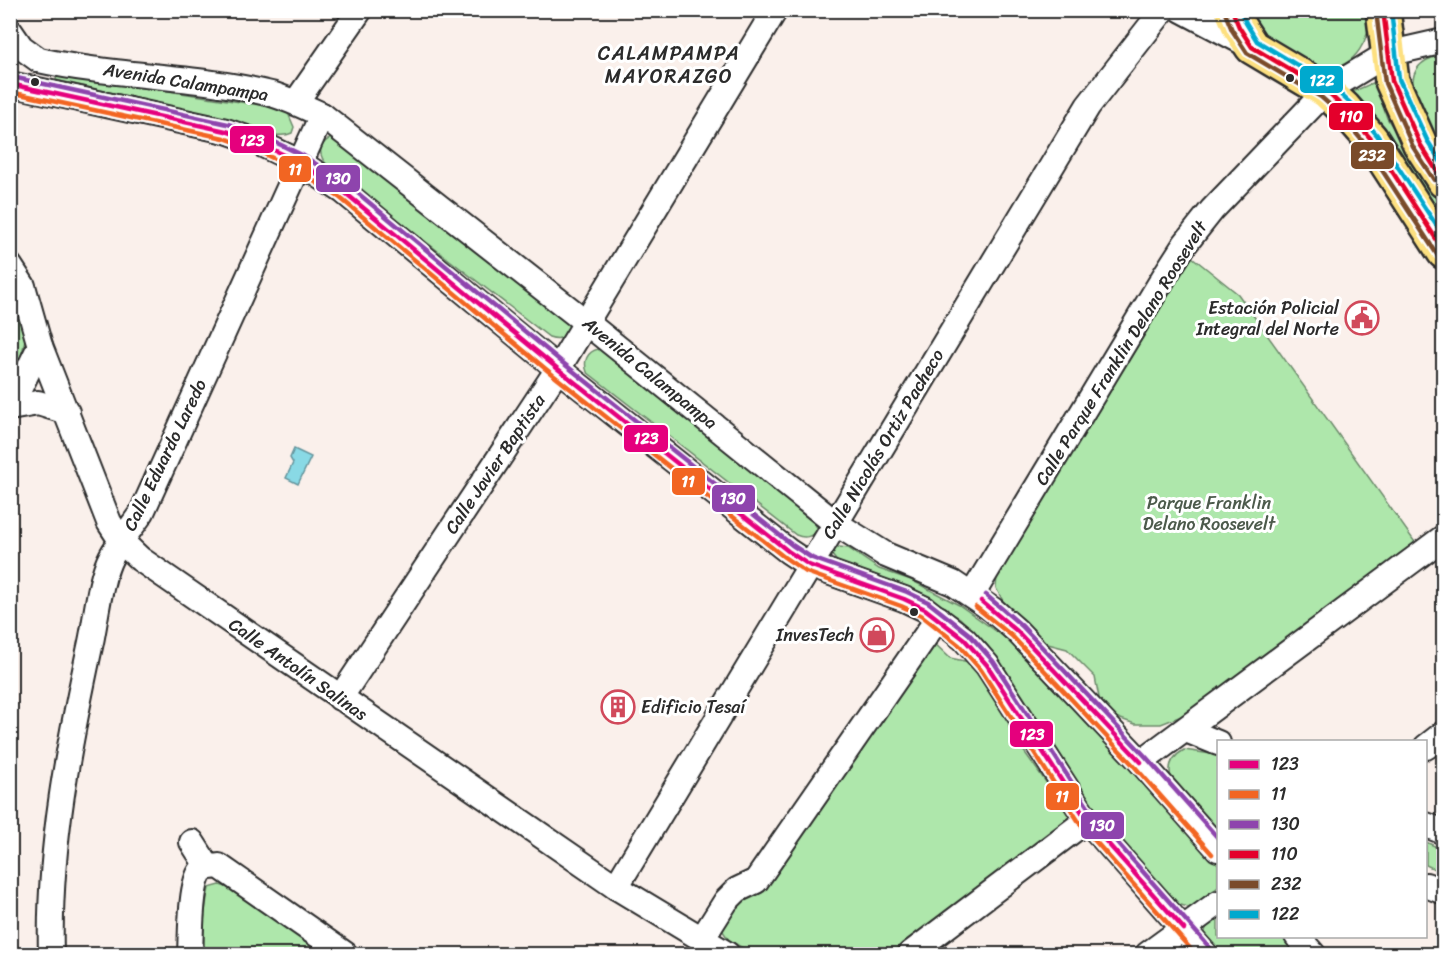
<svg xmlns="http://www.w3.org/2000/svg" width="1454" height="965" font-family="Sriracha,sans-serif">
	<rect width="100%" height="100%" fill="#faf0eb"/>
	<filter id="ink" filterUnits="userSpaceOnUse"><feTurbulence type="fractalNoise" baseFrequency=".0167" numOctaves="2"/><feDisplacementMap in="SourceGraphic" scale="12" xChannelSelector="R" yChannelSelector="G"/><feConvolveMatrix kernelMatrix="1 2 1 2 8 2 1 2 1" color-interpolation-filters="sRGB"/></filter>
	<g filter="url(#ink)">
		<g fill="#aee7ab" stroke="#6c896b" stroke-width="1.5">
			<path d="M1245 11H1371C1370 37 1357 69 1325 68 1309 67 1279 50 1267 40 1258 33 1251 20 1245 11Z"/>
			<path d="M1443 55V153C1425 123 1385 65 1443 55Z"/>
			<path d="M57 74 279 108 288 113 294 127 292 133C277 140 259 129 244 125 182 108 119 94 56 80Z"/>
			<path d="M1375 82 1387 118 1443 208V222L1387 133 1352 92Z"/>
			<path d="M334 137 573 327C566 337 561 341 549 337L328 166C317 155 318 142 334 137Z"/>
			<path d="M1192 257 1238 294 1417 545 1197 710 1161 724H1135L1115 717 1100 703 1095 677 1067 649 1044 643 1003 601 996 588 997 576Z"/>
			<path d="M10 291C30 332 30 339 10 380Z"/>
			<path d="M598 349 605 351 811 516 818 530C811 537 805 539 796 535L587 372C583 361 587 352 598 349Z"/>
			<path d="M839 547 848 548 879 569 911 580 959 605 1003 636 1035 667 1218 864V887L1191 908 1171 902 1097 815 988 646 960 618 933 603 838 563 832 555 833 550Z"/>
			<path d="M933 642 950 658 969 662 983 678 1008 713 1009 727 1016 740 1073 820 893 954H753L729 940 722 930 720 921Z"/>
			<path d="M1184 750 1218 755V832C1200 813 1144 773 1184 750Z"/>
			<path d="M1426 842 1443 850V873L1426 865Z"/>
			<path d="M220 885 229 888 325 954H205C202 932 204 911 209 888Z"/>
			<path d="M1218 916V936L1283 937 1298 954H1216C1202 938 1199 930 1218 916Z"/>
		</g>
		<path fill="#89d9e5" stroke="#63939b" stroke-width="1.5" d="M294 449 311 457 298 484 286 478 293 463 290 458Z"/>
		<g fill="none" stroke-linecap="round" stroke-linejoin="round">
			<g stroke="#2b2b2b" stroke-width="28">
				<g id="minor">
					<path d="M1182 10 1252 47"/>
					<path d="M10 31 21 47 39 60C115 77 195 75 271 94 289 99 305 107 322 115L587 323 835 523 886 555 953 583 993 610 1017 631 1141 762 1218 849"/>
					<path d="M10 84 226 131 255 141 299 162 343 191 558 369 788 551 809 565 904 599 925 609 964 639 987 665 1087 820 1205 954"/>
					<path d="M296 102 360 10"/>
					<path d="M10 266 23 286 40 346 109 522 122 542 140 559 616 887 727 954"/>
					<path d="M10 408 40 346"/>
					<path d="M10 408 38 403 67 412"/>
					<path d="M972 595 1167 272 1185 244 1212 210 1326 91 1387 54 1444 41"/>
					<path d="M340 698 558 369 775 10"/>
					<path d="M1186 730 1218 743"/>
					<path d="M1426 747 1444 733"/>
					<path d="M1141 762 1444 537"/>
					<path d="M1426 825 1444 832"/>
					<path d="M192 842 208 867"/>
					<path d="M1426 885 1444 892"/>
					<path d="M616 887 1088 106 1163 10"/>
					<path d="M1297 936 1313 954"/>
					<path d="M702 939 726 901 737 890 756 881 938 618"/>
					<path d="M51 954C48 849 69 744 91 642 96 619 100 577 111 557 119 542 132 527 142 512L322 115"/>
					<path d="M190 954C191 936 190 885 201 871 206 866 213 867 219 866L345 954"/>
					<path d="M910 954 1087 820"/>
					<path d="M1148 954 1218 903"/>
				</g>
			</g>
			<g stroke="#2b2b2b" stroke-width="38">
				<g id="highway">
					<path d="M1232 10 1239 27 1252 47 1326 91 1344 108 1371 139 1444 252"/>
					<path d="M1383 10 1392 81 1420 144 1444 181"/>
				</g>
			</g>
			<use href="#minor" stroke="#fff" stroke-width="24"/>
			<use href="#highway" stroke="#fde080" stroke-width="33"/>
			<g stroke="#fff" stroke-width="9">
				<g id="bus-1">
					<path d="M10 84 226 131 255 141 299 162 343 191 558 369 788 551 809 565 904 599 925 609 964 639 987 665 1087 820 1184 929"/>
					<path d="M981 601 1017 631 1141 762"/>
				</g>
			</g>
			<g stroke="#fff" stroke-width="9">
				<g id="bus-2">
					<path d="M10 92 224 138 252 148 295 169 339 197 553 375 784 557 806 572 901 606 921 615 959 645 981 670 1081 825 1195 954"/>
					<path d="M976 607 1012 636 1135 767 1212 854"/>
				</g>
			</g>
			<g stroke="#fff" stroke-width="9">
				<g id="bus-3">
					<path d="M12 77 228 124 258 134 302 155 348 185 563 363 792 545 812 558 907 592 928 602 969 634 993 661 1093 815 1211 949"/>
					<path d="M986 595 1022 626 1146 757 1218 838"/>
				</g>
			</g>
			<g stroke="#fff" stroke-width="9">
				<g id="bus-4">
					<path d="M1232 10 1239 27 1252 47 1326 91 1344 108 1371 139 1444 251"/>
					<path d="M1383 10 1392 81 1420 144 1440 176"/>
				</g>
			</g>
			<g stroke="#fff" stroke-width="9">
				<g id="bus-5">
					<path d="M1376 11 1385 83 1413 147 1434 180"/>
					<path d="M1225 13 1232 30 1247 53 1321 97 1339 113 1365 144 1438 256"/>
				</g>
			</g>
			<g stroke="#fff" stroke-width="9">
				<g id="bus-6">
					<path d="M1240 10 1246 23 1257 41 1330 85 1350 103 1377 135 1444 237"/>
					<path d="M1391 10 1399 79 1427 140 1444 167"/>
				</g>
			</g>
			<use href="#bus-1" stroke="#e5007d" stroke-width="4.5"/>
			<use href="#bus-2" stroke="#f26522" stroke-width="4.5"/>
			<use href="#bus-3" stroke="#8e44ad" stroke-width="4.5"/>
			<use href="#bus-4" stroke="#e4002b" stroke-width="4.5"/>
			<use href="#bus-5" stroke="#7a4b2a" stroke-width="4.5"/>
			<use href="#bus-6" stroke="#00a9ce" stroke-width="4.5"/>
		</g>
	</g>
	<defs>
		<g id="civic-ring" transform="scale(1.725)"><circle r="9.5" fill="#fff" stroke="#d1495b" stroke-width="1.5"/><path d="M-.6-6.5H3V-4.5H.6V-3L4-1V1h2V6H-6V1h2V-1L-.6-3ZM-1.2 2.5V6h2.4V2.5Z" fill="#d1495b"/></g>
		<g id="shop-ring" transform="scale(1.725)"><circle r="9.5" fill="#fff" stroke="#d1495b" stroke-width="1.5"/><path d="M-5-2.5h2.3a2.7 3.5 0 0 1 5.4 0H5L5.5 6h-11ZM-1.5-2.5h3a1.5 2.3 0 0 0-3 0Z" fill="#d1495b"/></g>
		<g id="building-ring" transform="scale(1.725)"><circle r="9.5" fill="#fff" stroke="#d1495b" stroke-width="1.5"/><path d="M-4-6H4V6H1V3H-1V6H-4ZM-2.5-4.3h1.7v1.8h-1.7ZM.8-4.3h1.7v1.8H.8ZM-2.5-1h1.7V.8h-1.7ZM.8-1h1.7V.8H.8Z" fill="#d1495b"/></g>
	</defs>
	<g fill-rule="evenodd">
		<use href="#civic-ring" x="1362" y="318"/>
		<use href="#shop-ring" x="877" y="635"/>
		<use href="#building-ring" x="618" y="707"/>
	</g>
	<g fill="#2b2b2b" stroke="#fff" stroke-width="2">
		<circle cx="1290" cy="78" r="5"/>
		<circle cx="35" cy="82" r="5"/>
		<circle cx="914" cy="612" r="5"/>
	</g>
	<g text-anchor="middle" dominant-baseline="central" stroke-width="6" stroke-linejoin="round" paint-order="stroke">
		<g font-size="18" fill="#2b2b2b" stroke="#fff">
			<text transform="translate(186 82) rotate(9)">Avenida Calampampa</text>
			<text transform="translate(1121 353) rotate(-58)">Calle Parque Franklin Delano Roosevelt</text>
			<text transform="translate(650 373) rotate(39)">Avenida Calampampa</text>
			<text transform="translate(883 444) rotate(-59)">Calle Nicolás Ortiz Pacheco</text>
			<text transform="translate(165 455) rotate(-64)">Calle Eduardo Laredo</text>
			<text transform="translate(495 464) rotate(-56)">Calle Javier Baptista</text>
			<text transform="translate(298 669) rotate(35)">Calle Antolín Salinas</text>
		</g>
		<g font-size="18" fill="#2b2b2b" stroke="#fff" text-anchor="end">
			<text x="1339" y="308">Estación Policial<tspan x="1339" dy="21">Integral del Norte</tspan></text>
			<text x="854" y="635">InvesTech</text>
			<text x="641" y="707" text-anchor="start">Edificio Tesaí</text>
		</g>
		<g font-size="18" fill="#4c5a4b" stroke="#fff">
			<text x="1209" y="503">Parque Franklin<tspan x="1209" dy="21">Delano Roosevelt</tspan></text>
		</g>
		<g font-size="20" letter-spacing="1.5" fill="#2b2b2b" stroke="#fff">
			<text x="669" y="53">CALAMPAMPA<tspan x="669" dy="23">MAYORAZGO</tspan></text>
		</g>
	</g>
	<g stroke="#fff" stroke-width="2">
		<rect x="1299" y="65" width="45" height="29" rx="6" fill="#00a9ce"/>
		<rect x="1328" y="102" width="46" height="29" rx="6" fill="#e4002b"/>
		<rect x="229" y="125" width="46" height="29" rx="6" fill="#e5007d"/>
		<rect x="1350" y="141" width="45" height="29" rx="6" fill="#7a4b2a"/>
		<rect x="278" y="155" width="34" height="28" rx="6" fill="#f26522"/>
		<rect x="315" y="164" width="46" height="29" rx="6" fill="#8e44ad"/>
		<rect x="623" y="424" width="46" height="29" rx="6" fill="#e5007d"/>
		<rect x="671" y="467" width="35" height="29" rx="6" fill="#f26522"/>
		<rect x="711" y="484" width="45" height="29" rx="6" fill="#8e44ad"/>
		<rect x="1009" y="720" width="45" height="28" rx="6" fill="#e5007d"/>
		<rect x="1045" y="782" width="35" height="29" rx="6" fill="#f26522"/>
		<rect x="1080" y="811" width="45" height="29" rx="6" fill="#8e44ad"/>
	</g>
	<g font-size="16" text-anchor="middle" font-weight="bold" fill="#fff">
		<text x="1322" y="86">122</text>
		<text x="1351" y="122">110</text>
		<text x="252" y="146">123</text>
		<text x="1372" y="161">232</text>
		<text x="295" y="175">11</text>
		<text x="338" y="184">130</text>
		<text x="646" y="444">123</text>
		<text x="688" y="487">11</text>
		<text x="733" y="504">130</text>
		<text x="1032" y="740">123</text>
		<text x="1062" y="802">11</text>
		<text x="1102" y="831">130</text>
	</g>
	<rect width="1454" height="965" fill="none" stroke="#fff" stroke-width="36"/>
	<rect x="18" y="18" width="1418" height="929" fill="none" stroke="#2b2b2b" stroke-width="2" filter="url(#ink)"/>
	<rect x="1217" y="740" width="210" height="198" fill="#ffffff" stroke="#aaaaaa" stroke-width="1.5"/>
	<rect x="1229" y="760" width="30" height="9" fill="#e5007d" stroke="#aaaaaa" stroke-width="1.5"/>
	<text x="1271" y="770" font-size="18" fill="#2b2b2b">123</text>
	<rect x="1229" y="790" width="30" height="9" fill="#f26522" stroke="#aaaaaa" stroke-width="1.5"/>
	<text x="1271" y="800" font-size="18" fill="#2b2b2b">11</text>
	<rect x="1229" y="820" width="30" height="9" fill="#8e44ad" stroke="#aaaaaa" stroke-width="1.5"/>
	<text x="1271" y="830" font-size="18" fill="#2b2b2b">130</text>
	<rect x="1229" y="850" width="30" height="9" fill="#e4002b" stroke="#aaaaaa" stroke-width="1.5"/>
	<text x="1271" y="860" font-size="18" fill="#2b2b2b">110</text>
	<rect x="1229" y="880" width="30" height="9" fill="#7a4b2a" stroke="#aaaaaa" stroke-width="1.5"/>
	<text x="1271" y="890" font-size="18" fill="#2b2b2b">232</text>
	<rect x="1229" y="910" width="30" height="9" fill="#00a9ce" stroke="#aaaaaa" stroke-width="1.5"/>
	<text x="1271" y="920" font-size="18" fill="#2b2b2b">122</text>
</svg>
